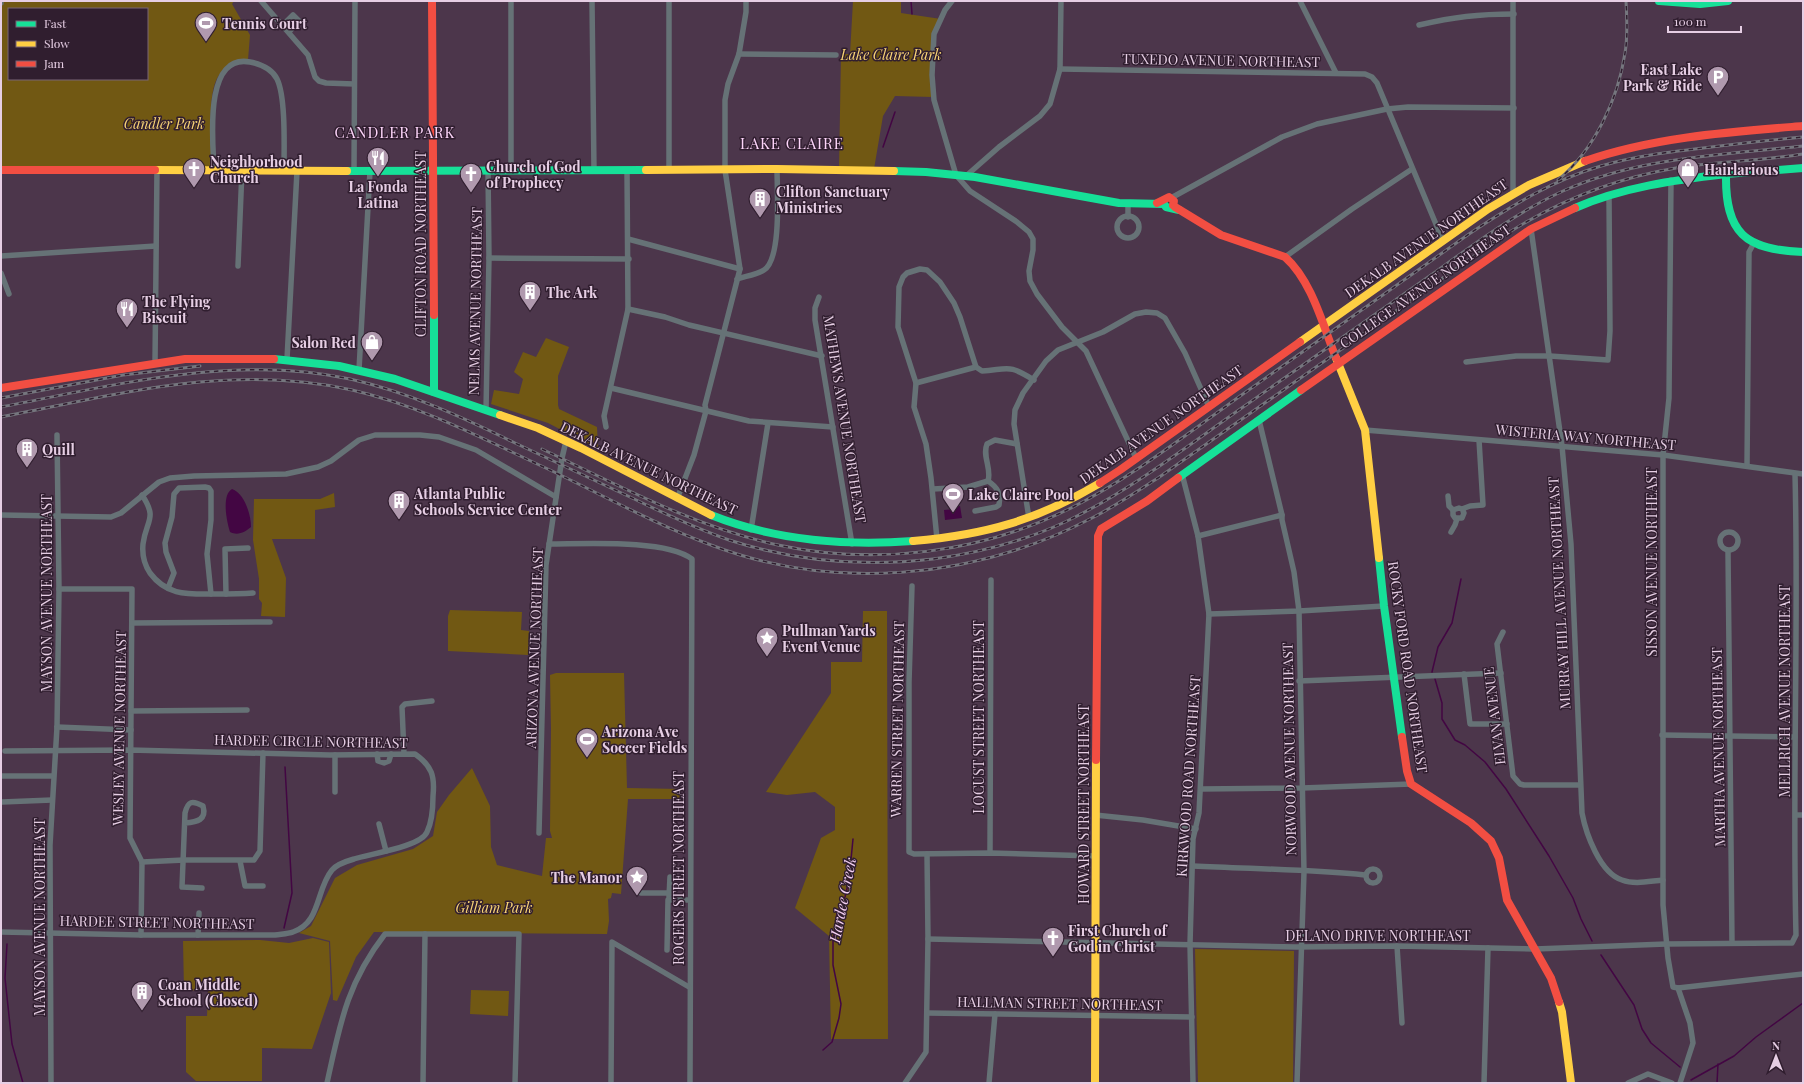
<svg xmlns="http://www.w3.org/2000/svg" width="1804" height="1084" font-family="'Playfair Display',serif">
	<rect width="100%" height="100%" fill="#4c364b"/>
	<g fill="#715813" fill-rule="evenodd">
		<path d="M1 1H234L232 4 250 35 248 60C237 63 225 65 219 75 206 93 212 145 213 167L1 168ZM9 9H147V79H9Z"/>
		<path d="M853 1H901V13L941 19 933 38V97L895 96 883 116 874 169H839L841 54H850Z"/>
		<path d="M546 338 569 347 558 376V405L559 409 597 427 598 449 548 423 491 404 494 390 519 394 523 379 514 372 523 352 536 357Z"/>
		<path d="M334 493 335 507 315 510V539H272L286 578 285 617 261 616 262 603 259 599V579L253 540 254 499H320Z"/>
		<path d="M450 610 522 612 521 630 529 631 528 655 448 651V616Z"/>
		<path d="M863 611H887L888 1039H831L829 936 795 908 821 838 835 830V807L815 792 787 795 766 792 831 693V662H862Z"/>
		<path d="M556 673H624L627 788 681 789V799H628L621 894 612 893 611 898 608 899 609 921 607 934 374 932 356 957 337 1001 333 1000 330 941 299 933 311 926 335 878 357 865 413 849 433 836 437 812 449 795 472 768 490 806 491 847 497 865 542 876 546 838H552L550 831 551 730 550 675Z"/>
		<path d="M313 938 329 942 331 993 312 1049 262 1048V1081H196L186 1072V1016H207L208 991 184 990 183 941 260 940 289 943Z"/>
		<path d="M1195 949 1294 951 1293 1083H1198Z"/>
		<path d="M471 990 509 991 508 1016 470 1014Z"/>
	</g>
	<g fill="#430643">
		<path d="M232 489C244 493 251 514 251 527 245 532 238 536 230 532 227 523 221 495 232 489Z"/>
		<path d="M960 506 962 518 945 520 944 510 955 509V507Z"/>
	</g>
	<g fill="none" stroke-linecap="round" stroke-linejoin="round">
		<g stroke="#430643" stroke-width="1.5">
			<path d="M911 1 912 14"/>
			<path d="M883 147 895 112"/>
			<path d="M1432 672 1438 647 1452 623 1461 579"/>
			<path d="M1435 679 1442 703V719L1447 727 1455 740 1465 745 1485 762 1506 789 1549 856 1573 898 1581 919 1592 941"/>
			<path d="M284 928 292 893 285 767"/>
			<path d="M7 944 5 978 12 1044 23 1083"/>
			<path d="M1601 955 1634 1005 1642 1029 1651 1043 1680 1067"/>
			<path d="M823 1050 832 1042 839 1018 841 1004 833 965V941L837 913 845 897 849 880 853 839"/>
			<path d="M1691 1080 1734 1056 1756 1037 1803 1003"/>
			<path d="M1717 1083 1718 1064"/>
		</g>
		<g stroke="#667276" stroke-width="5.5">
			<path d="M261 1 308 55 315 77 319 81 326 83 354 84"/>
			<path d="M511 1V170"/>
			<path d="M592 1 594 171"/>
			<path d="M952 1 945 10 934 34 932 75 934 100 956 175 970 191 1017 222 1029 232 1033 239V250L1029 271 1030 281 1037 294 1062 327 1086 351 1136 458"/>
			<path d="M1300 1 1336 73"/>
			<path d="M1513 1V193"/>
			<path d="M1 3V1"/>
			<path d="M283 25 293 15 299 21 289 32"/>
			<path d="M1419 25C1454 17 1478 14 1514 14"/>
			<path d="M739 54 836 55"/>
			<path d="M1060 69 1365 74 1372 77 1377 83 1443 241"/>
			<path d="M214 169C213 143 203 53 250 62 260 64 272 69 277 79 286 97 284 149 284 170"/>
			<path d="M669 169V1"/>
			<path d="M354 171 355 1"/>
			<path d="M966 176 999 147 1040 116 1050 104 1060 69 1061 1"/>
			<path d="M1671 180 1669 398 1663 455V905L1668 958 1673 987 1678 988 1690 1023 1693 1043 1680 1083"/>
			<path d="M1171 198 1282 137 1317 124 1387 109 1408 107 1514 108"/>
			<path d="M1128 204V217"/>
			<circle cx="1128" cy="227" r="11"/>
			<path d="M1531 229 1562 446 1571 544 1582 813C1586 834 1600 873 1622 880 1635 885 1650 881 1663 880"/>
			<path d="M628 239 740 269"/>
			<path d="M1 256 156 246"/>
			<path d="M1285 257 1352 209 1412 169"/>
			<path d="M489 258 629 259"/>
			<path d="M238 266 242 170"/>
			<path d="M1 273 9 294"/>
			<path d="M737 279C746 276 756 275 764 270 782 259 777 189 777 169"/>
			<path d="M819 297 815 308V320L852 544"/>
			<path d="M628 309 665 317 689 325 822 356"/>
			<path d="M287 359 297 171"/>
			<path d="M1466 362 1516 356H1550L1608 360 1610 331 1609 195"/>
			<path d="M155 363 157 169"/>
			<path d="M359 370 370 171"/>
			<path d="M916 383 976 367"/>
			<path d="M611 388 749 421 833 427"/>
			<path d="M486 410 489 258 488 169"/>
			<path d="M1259 420 1282 515V520L1294 572 1299 611 1304 872 1297 1083"/>
			<path d="M606 427 604 416 628 309 627 170"/>
			<path d="M1365 430 1663 455 1803 474"/>
			<path d="M1747 466 1749 252 1754 243"/>
			<path d="M1182 474 1198 536 1209 614 1199 813 1193 839 1190 944 1193 1083"/>
			<path d="M933 489 968 487 988 481"/>
			<path d="M142 495C158 519 146 520 143 544 142 554 144 564 150 573 167 596 188 594 214 594 227 594 240 594 253 593"/>
			<path d="M1448 496 1449 506 1453 510"/>
			<path d="M677 499 694 455 706 411 705 405 740 269 725 170V100L728 84 739 54 746 12V1"/>
			<path d="M1462 509 1464 513 1462 518H1455L1453 515V510L1459 508 1462 509 1470 506 1483 505 1479 440"/>
			<path d="M975 511 996 507 999 505C1001 493 997 487 988 481 992 469 982 456 987 444L995 440 1017 444"/>
			<path d="M1 515 111 517 121 513 159 482 170 478 194 476 286 474 318 467 331 461 359 440 375 435H420L439 437 476 450 556 497"/>
			<path d="M1029 518 1014 424 1015 410 1023 393 1046 361 1058 350 1103 332 1135 314 1146 312 1157 313 1165 318 1185 353 1209 407"/>
			<path d="M751 530 768 423"/>
			<circle cx="1729" cy="541" r="9"/>
			<path d="M1451 532 1455 525 1457 519"/>
			<path d="M1198 536 1282 515"/>
			<path d="M937 539 931 478 926 444 914 407 916 383 898 327 899 287 903 277 907 273 920 269 927 270 940 282 954 303 960 317 976 367 982 371C1010 369 1008 364 1034 380"/>
			<path d="M549 544C585 544 665 539 692 559L690 1083"/>
			<path d="M1728 551 1732 943"/>
			<path d="M912 586 909 682V852L914 854 990 853 1096 856"/>
			<path d="M168 588 174 573 166 552 165 543 172 517 174 494 179 488 205 487 209 488 211 491V520L207 554 211 594"/>
			<path d="M59 589H132L130 838 142 862 141 935"/>
			<path d="M226 594 225 549 248 548"/>
			<path d="M1209 614 1299 611 1384 606"/>
			<path d="M132 623 270 622"/>
			<path d="M1503 632 1497 644 1513 776 1520 784 1524 785H1580"/>
			<path d="M1464 674 1470 724H1507"/>
			<path d="M1299 681 1501 673"/>
			<path d="M131 711 247 710"/>
			<path d="M57 727 131 730"/>
			<path d="M1662 735 1795 737"/>
			<path d="M377 754 378 761 384 763 389 761 391 754"/>
			<path d="M404 754 402 707 405 704 432 701"/>
			<path d="M335 755V792"/>
			<path d="M1 776H53"/>
			<path d="M1201 789 1302 788 1411 784"/>
			<path d="M2 802 52 800"/>
			<path d="M1095 815 1143 820 1196 829"/>
			<path d="M1796 815H1803"/>
			<path d="M185 823C197 822 207 820 203 806 192 800 188 801 185 813L182 887 202 888"/>
			<path d="M379 824 386 851"/>
			<path d="M539 833 546 565 562 458 566 441"/>
			<path d="M990 853 991 580"/>
			<path d="M240 861 245 886H263"/>
			<path d="M142 862 184 860H254L260 851 263 753"/>
			<path d="M1193 866C1251 869 1308 869 1365 875"/>
			<circle cx="1373" cy="876" r="7"/>
			<path d="M641 893H669"/>
			<path d="M669 897 670 877"/>
			<path d="M1 932 141 935H275C281 934 288 934 293 932 321 923 316 889 332 870 337 864 347 861 354 859 369 854 421 847 427 832 432 822 433 807 433 796 435 776 432 766 415 754L330 755 130 750 5 751"/>
			<path d="M198 935 199 913"/>
			<path d="M928 939 1296 947 1397 946 1535 949 1666 944 1792 943 1796 935C1792 781 1799 628 1795 474"/>
			<path d="M1397 946 1402 1023"/>
			<path d="M667 950 668 900H690"/>
			<path d="M1678 988 1803 974"/>
			<path d="M927 1013 1192 1017"/>
			<path d="M51 1083 50 845 57 727 59 589 57 435"/>
			<path d="M327 1083C340 1024 347 983 385 934H519L515 1083"/>
			<path d="M423 1083 425 934"/>
			<path d="M611 1083 612 942 689 987"/>
			<path d="M905 1083 926 1052 928 939 927 854"/>
			<path d="M989 1083 995 1014"/>
			<path d="M1484 1083 1488 948"/>
			<path d="M1628 1083 1648 1074 1672 1083"/>
		</g>
		<g stroke="#16e098" stroke-width="8">
			<path d="M1659 1 1700 4 1728 1"/>
			<path d="M1803 168 1726 174C1725 233 1745 250 1803 252"/>
			<path d="M347 171 646 170"/>
			<path d="M894 171 926 172 975 177 1119 203 1164 204 1166 207 1179 210"/>
			<path d="M1575 208C1623 187 1675 180 1726 174"/>
			<path d="M434 315V392"/>
			<path d="M274 359 339 366 395 379 500 415"/>
			<path d="M1178 478 1301 390"/>
			<path d="M711 515C776 541 844 546 913 541"/>
			<path d="M1379 558 1384 606 1402 737"/>
		</g>
		<g stroke="#ffcf43" stroke-width="8">
			<path d="M155 170 347 171"/>
			<path d="M646 170 777 169 894 171"/>
			<path d="M1300 342 1488 209 1529 185 1585 161"/>
			<path d="M1336 358 1365 430 1379 558"/>
			<path d="M500 415 538 428 581 448 711 515"/>
			<path d="M913 541C985 535 1038 520 1100 483"/>
			<path d="M1559 1002 1562 1012 1571 1083"/>
			<path d="M1095 1083 1096 760"/>
		</g>
		<g stroke="#f24e42" stroke-width="8">
			<path d="M432 1 434 315"/>
			<path d="M1585 161C1655 137 1729 132 1803 126"/>
			<path d="M1 170H155"/>
			<path d="M1157 203 1169 197 1174 201 1173 205"/>
			<path d="M1175 207 1221 235 1285 257C1312 281 1323 326 1336 358"/>
			<path d="M1 388 185 359H274"/>
			<path d="M1301 390 1531 229 1575 208"/>
			<path d="M1100 483 1120 470 1300 342"/>
			<path d="M1402 737 1407 771 1411 784 1471 823 1491 841 1499 858 1507 900 1551 978 1559 1002"/>
			<path d="M1096 760 1098 536 1101 529 1147 501 1178 478"/>
		</g>
		<g stroke="#75767e" stroke-width="3">
			<g id="rail">
				<path d="M1558 180C1595 149 1618 99 1625 53 1628 36 1627 18 1626 1"/>
				<path d="M1 398 123 375 200 366"/>
				<path d="M1 407C116 385 233 354 350 379 408 392 462 417 515 443 553 461 592 479 630 497 663 513 695 528 729 540 794 561 865 567 933 559 978 553 1024 541 1065 522 1130 491 1187 446 1246 405 1308 362 1369 318 1431 275 1473 245 1515 213 1563 191 1638 157 1722 155 1803 146"/>
				<path d="M1 417C120 394 230 363 352 390 422 406 485 440 550 470 602 495 657 525 711 545 834 592 974 579 1090 519 1114 507 1136 492 1158 478L1494 242C1549 205 1610 179 1676 168 1718 161 1761 161 1803 154"/>
				<path d="M542 449C618 485 695 527 778 545 875 566 980 553 1069 509 1131 478 1187 434 1243 394 1319 341 1394 287 1469 234 1511 206 1553 180 1601 166 1634 156 1669 152 1703 148 1736 144 1770 140 1803 137"/>
			</g>
		</g>
		<use href="#rail" stroke="#301e2f" stroke-width="1.5" stroke-dasharray="4.5" stroke-linecap="butt"/>
	</g>
	<defs>
		<g id="stadium-pin" transform="scale(1.15)"><path d="M0 17L-7.5 6A9.5 9.5 0 1 1 7.5 6Z" fill="#b099ae" stroke="#301e2f"/><path d="M0-5a6.5 5 0 1 0 0 10a6.5 5 0 1 0 0-10ZM-3.5-1.8h7v3.6h-7Z" fill="#fff"/></g>
		<g id="parking-pin" transform="scale(1.15)"><path d="M0 17L-7.5 6A9.5 9.5 0 1 1 7.5 6Z" fill="#b099ae" stroke="#301e2f"/><path d="M-3.5-5.5H1a3.5 3.5 0 0 1 0 7H-1V5.5H-3.5ZM-1-3.4V-.6H.8a1.4 1.4 0 0 0 0-2.8Z" fill="#fff"/></g>
		<g id="restaurant-pin" transform="scale(1.15)"><path d="M0 17L-7.5 6A9.5 9.5 0 1 1 7.5 6Z" fill="#b099ae" stroke="#301e2f"/><path d="M-5-6h1v4h1v-4h1v4h1v-4h1v5L-1.5 .5V6h-2V.5L-5-1ZM5-6V6H3V1.5H1.5Q1.5-4 5-6Z" fill="#fff"/></g>
		<g id="church-pin" transform="scale(1.15)"><path d="M0 17L-7.5 6A9.5 9.5 0 1 1 7.5 6Z" fill="#b099ae" stroke="#301e2f"/><path d="M-1.2-6h2.4v3.5h3.3v2.4h-3.3V6h-2.4V-.1h-3.3v-2.4h3.3Z" fill="#fff"/></g>
		<g id="shop-pin" transform="scale(1.15)"><path d="M0 17L-7.5 6A9.5 9.5 0 1 1 7.5 6Z" fill="#b099ae" stroke="#301e2f"/><path d="M-5-2.5h2.3a2.7 3.5 0 0 1 5.4 0H5L5.5 6h-11ZM-1.5-2.5h3a1.5 2.3 0 0 0-3 0Z" fill="#fff"/></g>
		<g id="building-pin" transform="scale(1.15)"><path d="M0 17L-7.5 6A9.5 9.5 0 1 1 7.5 6Z" fill="#b099ae" stroke="#301e2f"/><path d="M-4-6H4V6H1V3H-1V6H-4ZM-2.5-4.3h1.7v1.8h-1.7ZM.8-4.3h1.7v1.8H.8ZM-2.5-1h1.7V.8h-1.7ZM.8-1h1.7V.8H.8Z" fill="#fff"/></g>
		<g id="sight-pin" transform="scale(1.15)"><path d="M0 17L-7.5 6A9.5 9.5 0 1 1 7.5 6Z" fill="#b099ae" stroke="#301e2f"/><path d="M0-6L1.8-2.2L6-1.7L2.9 1.2L3.7 5.4L0 3.3L-3.7 5.4L-2.9 1.2L-6-1.7L-1.8-2.2Z" fill="#fff"/></g>
	</defs>
	<g fill-rule="evenodd">
		<use href="#stadium-pin" x="206" y="23"/>
		<use href="#parking-pin" x="1718" y="77"/>
		<use href="#restaurant-pin" x="378" y="158"/>
		<use href="#church-pin" x="194" y="169"/>
		<use href="#shop-pin" x="1688" y="169"/>
		<use href="#church-pin" x="471" y="174"/>
		<use href="#building-pin" x="760" y="199"/>
		<use href="#building-pin" x="530" y="292"/>
		<use href="#restaurant-pin" x="127" y="309"/>
		<use href="#shop-pin" x="372" y="342"/>
		<use href="#building-pin" x="27" y="449"/>
		<use href="#stadium-pin" x="953" y="494"/>
		<use href="#building-pin" x="399" y="501"/>
		<use href="#sight-pin" x="767" y="638"/>
		<use href="#stadium-pin" x="587" y="739"/>
		<use href="#sight-pin" x="637" y="877"/>
		<use href="#church-pin" x="1053" y="938"/>
		<use href="#building-pin" x="142" y="992"/>
	</g>
	<g text-anchor="middle" dominant-baseline="central" stroke-width="3" stroke-linejoin="round" paint-order="stroke">
		<g font-size="14" font-weight="bold" fill="#e6cee4" stroke="#301e2f" text-anchor="start">
			<text x="222" y="23">Tennis Court</text>
			<text x="1702" y="69" text-anchor="end">East Lake<tspan x="1702" dy="16">Park &amp; Ride</tspan></text>
			<text x="210" y="161">Neighborhood<tspan x="210" dy="16">Church</tspan></text>
			<text x="486" y="166">Church of God<tspan x="486" dy="16">of Prophecy</tspan></text>
			<text x="1704" y="169">Hairlarious</text>
			<text x="378" y="186" text-anchor="middle">La Fonda<tspan x="378" dy="16">Latina</tspan></text>
			<text x="776" y="191">Clifton Sanctuary<tspan x="776" dy="16">Ministries</tspan></text>
			<text x="546" y="292">The Ark</text>
			<text x="142" y="301">The Flying<tspan x="142" dy="16">Biscuit</tspan></text>
			<text x="356" y="342" text-anchor="end">Salon Red</text>
			<text x="42" y="449">Quill</text>
			<text x="414" y="493">Atlanta Public<tspan x="414" dy="16">Schools Service Center</tspan></text>
			<text x="968" y="494">Lake Claire Pool</text>
			<text x="782" y="630">Pullman Yards<tspan x="782" dy="16">Event Venue</tspan></text>
			<text x="602" y="731">Arizona Ave<tspan x="602" dy="16">Soccer Fields</tspan></text>
			<text x="622" y="877" text-anchor="end">The Manor</text>
			<text x="1068" y="930">First Church of<tspan x="1068" dy="16">God in Christ</tspan></text>
			<text x="158" y="984">Coan Middle<tspan x="158" dy="16">School (Closed)</tspan></text>
		</g>
		<g font-size="14" font-style="italic" fill="#f9d476" stroke="#301e2f">
			<text x="891" y="54">Lake Claire Park</text>
			<text x="164" y="123">Candler Park</text>
			<text x="494" y="907">Gilliam Park</text>
		</g>
		<g font-size="14" fill="#e6cee4" stroke="#301e2f">
			<text transform="translate(1221 60) rotate(1)">TUXEDO AVENUE NORTHEAST</text>
			<text transform="translate(1426 238) rotate(-35)">DEKALB AVENUE NORTHEAST</text>
			<text transform="translate(420 244) rotate(-90)">CLIFTON ROAD NORTHEAST</text>
			<text transform="translate(1425 286) rotate(-35)">COLLEGE AVENUE NORTHEAST</text>
			<text transform="translate(475 301) rotate(-89)">NELMS AVENUE NORTHEAST</text>
			<text transform="translate(845 419) rotate(81)">MATHEWS AVENUE NORTHEAST</text>
			<text transform="translate(1161 424) rotate(-35)">DEKALB AVENUE NORTHEAST</text>
			<text transform="translate(1586 437) rotate(5)">WISTERIA WAY NORTHEAST</text>
			<text transform="translate(649 468) rotate(26)">DEKALB AVENUE NORTHEAST</text>
			<text transform="translate(1651 562) rotate(-90)">SISSON AVENUE NORTHEAST</text>
			<text transform="translate(46 593) rotate(-90)">MAYSON AVENUE NORTHEAST</text>
			<text transform="translate(1559 593) rotate(-93)">MURRAY HILL AVENUE NORTHEAST</text>
			<text transform="translate(534 648) rotate(-88)">ARIZONA AVENUE NORTHEAST</text>
			<text transform="translate(1408 667) rotate(82)">ROCKY FORD ROAD NORTHEAST</text>
			<text transform="translate(1784 691) rotate(-90)">MELLRICH AVENUE NORTHEAST</text>
			<text transform="translate(1494 716) rotate(-97)">ELVAN AVENUE</text>
			<text transform="translate(978 717) rotate(-90)">LOCUST STREET NORTHEAST</text>
			<text transform="translate(897 719) rotate(-89)">WARREN STREET NORTHEAST</text>
			<text transform="translate(119 728) rotate(-89)">WESLEY AVENUE NORTHEAST</text>
			<text transform="translate(311 741) rotate(1)">HARDEE CIRCLE NORTHEAST</text>
			<text transform="translate(1718 747) rotate(-91)">MARTHA AVENUE NORTHEAST</text>
			<text transform="translate(1289 749) rotate(-91)">NORWOOD AVENUE NORTHEAST</text>
			<text transform="translate(1188 776) rotate(-86)">KIRKWOOD ROAD NORTHEAST</text>
			<text transform="translate(1083 804) rotate(-90)">HOWARD STREET NORTHEAST</text>
			<text transform="translate(678 868) rotate(-90)">ROGERS STREET NORTHEAST</text>
			<text transform="translate(39 917) rotate(-90)">MAYSON AVENUE NORTHEAST</text>
			<text transform="translate(157 922) rotate(1)">HARDEE STREET NORTHEAST</text>
			<text x="1378" y="935">DELANO DRIVE NORTHEAST</text>
			<text transform="translate(1060 1003) rotate(1)">HALLMAN STREET NORTHEAST</text>
		</g>
		<g font-size="15" letter-spacing="1" fill="#fdd5fa" stroke="#301e2f">
			<text x="395" y="132">CANDLER PARK</text>
			<text x="792" y="143">LAKE CLAIRE</text>
		</g>
		<g font-size="15" font-style="italic" fill="#f5d0f2" stroke="#301e2f">
			<text transform="translate(842 900) rotate(-79)">Hardee Creek</text>
		</g>
	</g>
	<rect width="1804" height="1084" fill="none" stroke="#e6cee4" stroke-width="4"/>
	<rect x="8" y="8" width="140" height="72" fill="#301e2f" stroke="#796477"/>
	<rect x="16" y="21" width="20" height="6" fill="#16e098" stroke="#796477"/>
	<text x="44" y="28" font-size="12" fill="#e6cee4">Fast</text>
	<rect x="16" y="41" width="20" height="6" fill="#ffcf43" stroke="#796477"/>
	<text x="44" y="48" font-size="12" fill="#e6cee4">Slow</text>
	<rect x="16" y="61" width="20" height="6" fill="#f24e42" stroke="#796477"/>
	<text x="44" y="68" font-size="12" fill="#e6cee4">Jam</text>
	<g transform="translate(1776 1056)" stroke="#301e2f" stroke-width="3" paint-order="stroke">
	<path d="M0-3L7 15L0 10L-7 15Z" fill="#e6cee4"/>
	<text y="-6" font-size="11" font-weight="bold" text-anchor="middle" fill="#e6cee4">N</text>
	</g>
	<path d="M1668 26v6h73v-6" fill="none" stroke="#e6cee4" stroke-width="2"/>
	<text x="1674" y="26" font-size="12" fill="#e6cee4" stroke="#301e2f" stroke-width="3" paint-order="stroke">100 m</text>
</svg>
